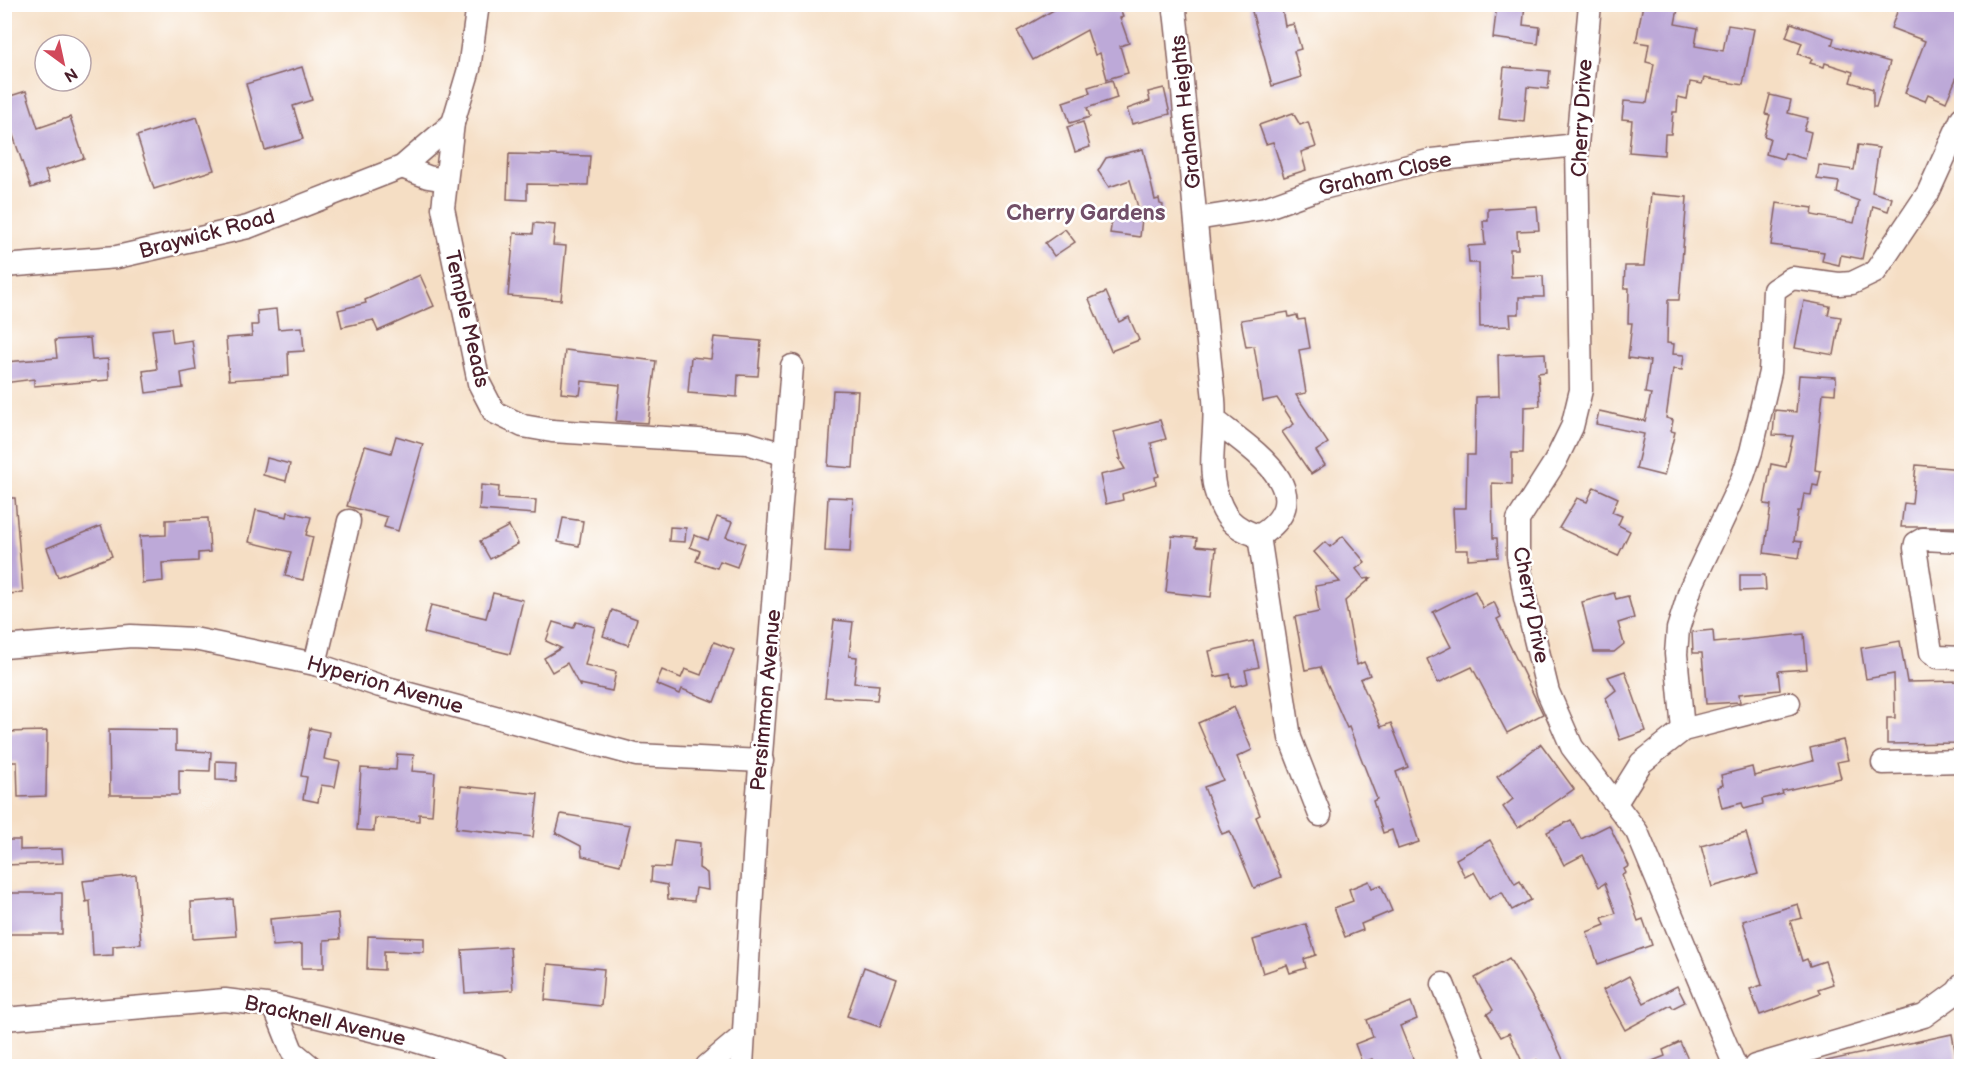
<svg xmlns="http://www.w3.org/2000/svg" width="1966" height="1071" font-family="'Balsamiq Sans',sans-serif">
	<rect width="100%" height="100%" fill="#fff"/>
	<filter id="ink" filterUnits="userSpaceOnUse"><feTurbulence type="fractalNoise" baseFrequency=".0167" numOctaves="2"/><feDisplacementMap in="SourceGraphic" scale="12" xChannelSelector="R" yChannelSelector="G"/><feConvolveMatrix kernelMatrix="1 2 1 2 8 2 1 2 1" color-interpolation-filters="sRGB"/></filter>
	<filter id="wash" filterUnits="userSpaceOnUse"><feTurbulence type="fractalNoise" baseFrequency=".008" numOctaves="4" result="noise"/><feDisplacementMap in="SourceGraphic" scale="24" xChannelSelector="R" yChannelSelector="G"/><feGaussianBlur stdDeviation="1.35" result="paint"/><feColorMatrix in="noise" values="0 0 0 0 0 0 0 0 0 0 0 0 0 0 0 0 0 1.4 0 .05"/><feComposite in="paint" operator="in"/></filter>
	<g filter="url(#wash)">
		<rect width="100%" height="100%" fill="#f5dec4"/>
		<g id="blocks">
			<g fill="#bda9d8">
				<path d="M1064 4H1119L1123 17 1120 18 1129 43 1120 46 1128 73 1107 79 1100 53 1095 55 1087 30 1033 60 1017 31Z"/>
				<path d="M1250 4H1281L1285 26 1294 24 1301 49 1294 51 1301 77 1272 86Z"/>
				<path d="M1497 4H1525L1523 25 1540 27 1538 44 1493 38Z"/>
				<path d="M1643 4H1679L1675 24 1698 28 1695 46 1723 51 1728 25 1754 29 1743 85 1704 78 1702 84 1690 82 1687 99 1678 97 1677 112H1673L1671 134H1665L1664 155 1629 152 1632 120 1622 119 1624 101 1647 103 1654 64 1646 62 1649 44 1636 42Z"/>
				<path d="M1900 4H1962V65L1946 102 1928 94 1925 101 1905 93 1925 41 1891 28Z"/>
				<path d="M1791 23 1834 38 1832 45 1890 62 1876 107H1873V89L1850 82 1853 72 1825 63 1824 67 1810 63 1812 59 1798 54 1802 43 1786 37Z"/>
				<path d="M302 67 312 100 293 106 303 139 265 150 246 84Z"/>
				<path d="M1504 67 1550 71 1548 89 1527 87 1524 122 1499 119Z"/>
				<path d="M1112 80 1117 98 1087 108 1090 117 1070 123 1063 102 1090 93 1088 87Z"/>
				<path d="M1164 88 1170 114 1132 124 1127 109 1150 101 1148 92Z"/>
				<path d="M26 91 38 128 70 117 84 158 45 171 49 182 31 188 4 109V98Z"/>
				<path d="M1770 95 1791 100 1788 113 1808 118 1804 130 1811 132 1805 159 1785 153 1783 159 1766 154 1770 138 1764 136 1770 115 1765 114Z"/>
				<path d="M1293 113 1300 125 1308 122 1316 147 1301 152 1306 170 1284 177 1273 142 1266 144 1259 125Z"/>
				<path d="M197 117 214 170 154 189 137 136Z"/>
				<path d="M1083 122 1090 147 1075 152 1067 127Z"/>
				<path d="M1858 145 1879 148 1872 192 1892 198 1888 211 1873 206 1862 259 1841 255 1839 265 1822 261 1824 252 1771 245 1777 203 1813 208 1812 215 1854 223 1859 201 1837 193 1839 182 1817 179 1819 165 1854 170Z"/>
				<path d="M1143 149 1155 200 1159 199 1160 204 1163 205 1161 220 1142 218 1140 237 1110 233 1114 209 1140 214 1130 180 1109 187 1098 171 1106 158Z"/>
				<path d="M509 154 590 156 588 185 527 184V200L507 199Z"/>
				<path d="M1651 194 1687 197 1679 300H1668L1667 343 1674 344 1673 354 1684 355 1682 370 1673 369 1666 418 1673 420 1671 431 1675 432 1664 476 1636 469 1644 434 1596 424 1599 411 1645 421 1651 394 1645 393 1650 361 1628 358 1632 323H1628L1629 288H1624L1625 266H1644Z"/>
				<path d="M1537 206 1539 230 1517 231 1518 249H1510L1511 277 1543 276 1544 297H1519V314H1510L1511 326 1480 327 1479 263H1469L1468 246 1485 245 1483 221H1488V209Z"/>
				<path d="M534 223 555 225 553 245 566 246 561 300 508 296 514 233 533 234Z"/>
				<path d="M1065 229 1075 242 1054 256 1045 243Z"/>
				<path d="M420 275 434 306 378 331 373 320 342 327 338 310 366 303 365 300Z"/>
				<path d="M1106 292 1119 322 1129 317 1139 340 1111 351 1089 299Z"/>
				<path d="M1804 301 1830 306 1828 315 1841 317 1834 355 1795 348Z"/>
				<path d="M276 309 278 329 302 327 304 351 288 352 289 376 229 380 226 338 252 336 251 325H258L257 311Z"/>
				<path d="M1288 312 1289 317 1297 315 1298 320 1305 319 1310 348 1299 350 1306 393 1296 395 1328 443 1316 451 1325 465 1311 474 1282 432 1294 424 1277 398 1263 401 1254 346 1246 347 1241 320Z"/>
				<path d="M171 328 173 343 192 340 196 370 181 373 183 388 146 393 143 371 157 369 152 330Z"/>
				<path d="M714 337 761 341 758 376 738 375 737 397 688 393 691 357 711 359Z"/>
				<path d="M90 338 92 360 108 359 109 380 34 386V379L4 383V362L57 358 55 340Z"/>
				<path d="M565 350 656 361 648 423 616 421 620 385 582 381 580 395 561 393Z"/>
				<path d="M1545 353 1546 372 1538 373 1540 406 1524 407 1523 453H1512V484L1492 483 1493 538H1497L1498 557 1468 559V550H1455L1453 508H1466L1467 455H1475L1476 397 1499 396 1498 355Z"/>
				<path d="M1799 375 1836 377 1835 394 1823 393 1815 470 1821 471 1818 486 1813 485 1811 495 1804 494 1801 511H1798L1794 541 1802 542 1799 558 1764 553 1771 505 1764 504 1771 464 1786 467 1793 436 1773 435 1775 410 1796 412Z"/>
				<path d="M833 390 858 391 853 468 828 466Z"/>
				<path d="M1160 420 1166 439 1151 443 1159 476 1155 477 1156 484 1122 494 1123 500 1106 504 1100 475 1125 469 1119 459H1121L1114 432Z"/>
				<path d="M396 436 423 444 398 531 384 527 387 517 347 506 365 446 391 453Z"/>
				<path d="M267 458 290 464 286 481 263 475Z"/>
				<path d="M1916 465 1962 469V527H1901L1904 503 1912 504Z"/>
				<path d="M481 485 499 487 498 498 536 500 535 514 479 510Z"/>
				<path d="M1594 487 1618 498 1612 512 1622 516 1618 525 1630 531 1618 556 1559 528 1577 498 1587 502Z"/>
				<path d="M828 497 853 498 850 552 825 551Z"/>
				<path d="M4 498H15L23 593 4 594Z"/>
				<path d="M256 510 287 517 288 512 311 517 306 535 313 537 303 580 285 576 291 552 249 542Z"/>
				<path d="M717 517 732 522 726 537 745 543 737 567 720 561 717 568 696 561 700 551 690 547 694 535 708 540Z"/>
				<path d="M208 518 210 552 198 553V561L162 563 163 581 142 583 140 536 166 535V520Z"/>
				<path d="M563 518 583 521 579 546 558 542Z"/>
				<path d="M101 526 112 556 58 577 47 548Z"/>
				<path d="M509 526 518 544 490 559 480 541Z"/>
				<path d="M670 527 686 528 685 542 669 541Z"/>
				<path d="M1172 536 1197 538 1196 546 1216 548 1211 597 1166 592Z"/>
				<path d="M1343 536 1365 562 1356 569 1364 579 1371 578 1345 601 1357 665 1364 662 1370 675 1360 679 1381 727 1391 723 1408 767 1396 772 1419 842 1398 849 1392 830 1383 833 1373 801 1377 799 1349 727 1347 728 1320 667 1305 670 1295 617 1319 612 1315 586 1340 582 1314 552 1325 542 1330 547Z"/>
				<path d="M1740 575H1765L1766 590 1740 591Z"/>
				<path d="M1475 591 1483 608 1494 602 1501 617 1497 619 1543 714 1507 733 1472 667 1438 683 1427 659 1451 647 1433 612Z"/>
				<path d="M493 593 523 600 510 654 424 633 431 605 486 618Z"/>
				<path d="M1614 593 1616 599 1628 596 1634 618 1618 623 1624 644 1614 652H1594L1582 602Z"/>
				<path d="M612 610 637 619 628 645 603 636Z"/>
				<path d="M834 620 853 622 849 656 857 657 854 683 879 685 877 700 825 697Z"/>
				<path d="M553 622 573 628 576 622 595 627 585 665 616 672 612 691 580 684V687L567 663 552 672 544 658 561 648 546 641Z"/>
				<path d="M1713 630 1714 643 1804 634 1807 669 1778 671 1780 690 1739 694 1740 702 1706 704 1702 653H1693L1692 632Z"/>
				<path d="M1253 641 1259 667 1245 670 1248 683 1232 687 1230 674 1215 677 1209 651Z"/>
				<path d="M1900 641 1907 682 1962 681V743L1887 744V718H1895L1894 674 1866 679 1861 648Z"/>
				<path d="M714 642 734 650 714 702 682 689 680 694 656 684 662 670 681 678 685 669 701 675Z"/>
				<path d="M1625 671 1646 731 1620 740 1606 698 1616 690 1608 677Z"/>
				<path d="M1234 707 1252 750 1237 757 1260 815 1256 817 1281 877 1254 888 1230 831 1222 834 1204 787 1223 780 1198 723Z"/>
				<path d="M310 728 329 732 324 759 340 762 335 787 321 785 318 802 303 799 307 777 301 776Z"/>
				<path d="M109 729 176 730V750L211 752 210 771 179 770V795H110Z"/>
				<path d="M47 731 46 796 18 797 17 762H4V732Z"/>
				<path d="M1843 740 1848 760 1837 762 1841 778 1782 791 1783 794 1762 799 1763 804 1744 809 1742 803 1722 808 1717 787 1723 785 1721 775 1752 767 1754 776 1787 768 1813 761 1810 748Z"/>
				<path d="M1541 744 1574 789 1518 828 1503 807 1513 799 1497 777Z"/>
				<path d="M397 754 414 755 412 771 435 773 432 815 419 814V821L375 818 374 831 357 830 361 768 396 770Z"/>
				<path d="M216 761 237 762 236 781 216 780Z"/>
				<path d="M461 786 538 794 533 837 456 828Z"/>
				<path d="M561 814 630 825 620 865 582 856 581 846 556 833Z"/>
				<path d="M1571 820 1581 839 1609 825 1629 866 1624 869 1626 873 1622 875 1638 921 1643 919 1652 945 1598 964 1587 932 1605 925 1602 918 1616 913 1605 883 1599 887 1583 855 1564 865 1547 832Z"/>
				<path d="M1746 833 1758 874 1712 887 1701 846Z"/>
				<path d="M4 840H20V850L62 849 63 863 4 865Z"/>
				<path d="M674 840 700 843 699 868 707 873 708 890 696 888 694 901 668 899 667 885 651 882 652 867 670 868Z"/>
				<path d="M1490 840 1515 884 1520 881 1531 900 1512 910 1502 892 1489 899 1474 872 1465 877 1456 859Z"/>
				<path d="M136 875 141 944 113 946V955L93 956 90 901 86 902 83 881Z"/>
				<path d="M1369 881 1372 888 1381 885 1392 911 1361 924 1363 930 1345 937 1334 908 1353 901 1349 889Z"/>
				<rect x="4" y="893" width="58" height="41"/>
				<path d="M233 899 236 936 193 939 191 902Z"/>
				<path d="M1798 904 1802 918 1790 921 1802 961 1807 959 1810 966 1825 961 1833 984 1818 989 1820 993 1760 1015 1750 989 1762 985 1743 921Z"/>
				<path d="M338 913 340 939 324 940V968H302V944L273 946 270 919Z"/>
				<path d="M1306 924 1316 955 1304 959 1306 968 1290 973 1287 965 1263 973 1253 940Z"/>
				<path d="M368 936 424 938V952L384 951V970L367 969Z"/>
				<path d="M510 947 513 990 465 993 462 950Z"/>
				<path d="M1509 958 1542 1014 1566 1066H1540L1537 1060 1524 1066 1509 1033 1501 1037 1487 1014 1493 1010 1475 978Z"/>
				<path d="M548 964 604 969 601 1006 545 1000Z"/>
				<path d="M864 967 897 979 880 1027 847 1016Z"/>
				<path d="M1629 976 1644 1003 1677 986 1685 1002 1673 1008 1671 1005 1625 1030 1603 990Z"/>
				<path d="M1411 1002 1417 1019 1400 1026 1416 1066H1375L1372 1059 1362 1063 1355 1044 1373 1037 1367 1020Z"/>
				<path d="M1952 1034 1958 1066H1826V1061Z"/>
				<path d="M1680 1042 1691 1066H1640L1665 1056 1663 1050Z"/>
			</g>
		</g>
	</g>
	<g filter="url(#ink)">
		<use href="#blocks" fill-opacity="0" stroke="#866261" stroke-width="1.5"/>
		<g fill="none" stroke-linecap="round" stroke-linejoin="round">
			<g stroke="#866261" stroke-width="25">
				<g id="minor">
					<path d="M478 4 469 69 453 123 443 208 479 383 494 412 523 426 552 431 747 443 783 454"/>
					<path d="M1174 4C1180 47 1182 89 1187 131 1196 221 1204 310 1214 399 1217 429 1208 460 1215 489 1223 517 1232 528 1259 536 1324 495 1253 450 1217 422"/>
					<path d="M1590 4 1577 145 1581 390 1572 427 1555 462 1518 520V556L1525 598 1548 692 1572 747 1637 832 1735 1066"/>
					<path d="M402 167 428 177 446 180"/>
					<path d="M1196 219 1265 208 1315 190 1432 160 1577 145"/>
					<path d="M4 266 117 257 248 227 402 167 453 123"/>
					<path d="M1259 536 1290 738 1320 815"/>
					<path d="M1962 541 1923 539 1916 543 1915 548 1931 652 1938 657 1962 658"/>
					<path d="M4 647 131 636 194 639 315 664 380 686 636 755 762 761"/>
					<path d="M315 664 349 521"/>
					<path d="M1683 730 1676 654 1678 629 1691 587 1742 479 1751 452 1770 372 1774 290 1792 278 1839 284 1852 283 1875 272 1928 193 1962 118"/>
					<path d="M1883 763 1962 761"/>
					<path d="M1616 803 1641 763 1683 730 1789 703"/>
					<path d="M1443 984 1476 1066"/>
					<path d="M274 1006 292 1051 310 1066"/>
					<path d="M4 1019 225 1000 274 1006 412 1040 498 1066"/>
					<path d="M707 1066 744 1035"/>
					<path d="M742 1066 757 805 792 366"/>
					<path d="M1755 1066 1924 1016 1957 992 1962 985"/>
				</g>
			</g>
			<use href="#minor" stroke="#fff" stroke-width="22"/>
		</g>
	</g>
	<g text-anchor="middle" dominant-baseline="central" stroke-width="5" stroke-linejoin="round" paint-order="stroke">
		<g font-size="21" fill="#4a1f2b" stroke="#fff">
			<text transform="translate(1186 112) rotate(-96)">Graham Heights</text>
			<text transform="translate(1582 118) rotate(-87)">Cherry Drive</text>
			<text transform="translate(1385 174) rotate(-13)">Graham Close</text>
			<text transform="translate(207 234) rotate(-15)">Braywick Road</text>
			<text transform="translate(467 319) rotate(77)">Temple Meads</text>
			<text transform="translate(1531 605) rotate(79)">Cherry Drive</text>
			<text transform="translate(385 685) rotate(16)">Hyperion Avenue</text>
			<text transform="translate(766 700) rotate(-85)">Persimmon Avenue</text>
			<text transform="translate(325 1021) rotate(13)">Bracknell Avenue</text>
		</g>
		<g font-size="22" font-weight="bold" fill="#724f68" stroke="#fff">
			<text x="1086" y="213">Cherry Gardens</text>
		</g>
	</g>
	<rect width="1966" height="1071" fill="none" stroke="#fff" stroke-width="24"/>
	<g transform="translate(63 63) rotate(147)"><circle r="28" fill="#ffffff" stroke="#b7a5aa" stroke-width="1.5"/>
	<path d="M0-4.5L10 22L0 15L-10 22Z" fill="#d1495b"/>
	<text y="-9" font-size="16" font-weight="bold" text-anchor="middle" fill="#4a1f2b">N</text>
	</g>
</svg>
